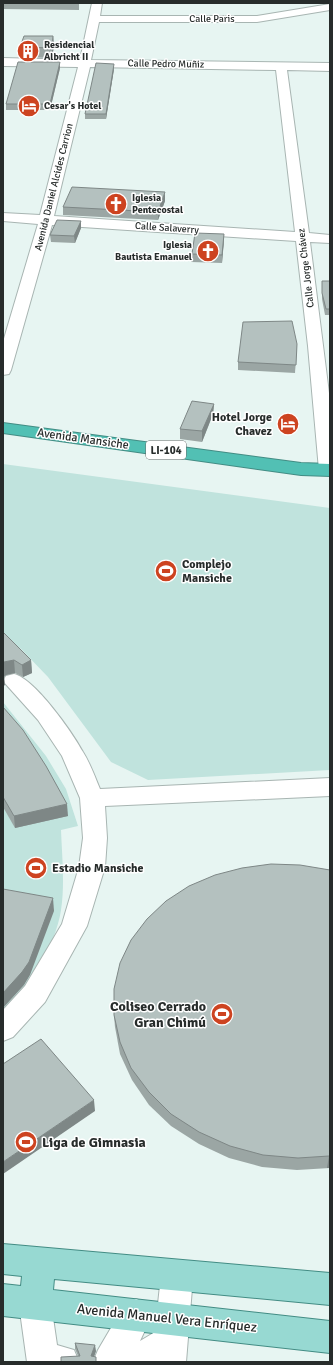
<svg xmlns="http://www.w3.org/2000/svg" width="333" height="1365" font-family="Signika,sans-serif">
	<rect width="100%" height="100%" fill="#e7f5f2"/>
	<g fill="#c0e3dd">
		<path d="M3 464 330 508V770L148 780 111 762 48 677 21 649 3 635Z"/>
		<path d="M3 702 46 756 66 789 78 826 61 830C62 856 65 884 61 910 55 950 23 993 3 1027Z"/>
	</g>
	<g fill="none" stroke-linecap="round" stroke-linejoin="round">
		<g stroke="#a8b5b2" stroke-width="2">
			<g id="minor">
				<path d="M92 3H102L100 16H257L330 4V10L257 22H99L91 60 330 63V71L287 70 309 233 330 235V243L310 242 330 401V475L321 474 319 470 308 346 296 241 52 225 11 370 9 374 3 375V342L38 224 3 221V213L40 215 78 67 3 66V58L80 60ZM90 67 276 70 295 232 54 216Z"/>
				<path d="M14 674C35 679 72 732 83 752 90 763 95 777 100 789L330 778V796L105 806 107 838 105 867 87 926 45 1002 13 1037 3 1041V1010L25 986 62 924 79 867 83 838 80 798 62 756 38 720 3 681 6 676Z"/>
				<path d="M177 1261 188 1265 193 1276 186 1362H93L98 1350 125 1304 136 1299 147 1304 152 1315 140 1341 155 1332 161 1276 166 1265Z"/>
				<path d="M35 1288 46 1293 51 1304 57 1345 74 1350 79 1362H27L19 1304 24 1293Z"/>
			</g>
		</g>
		<g stroke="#438c84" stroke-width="2">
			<path id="major" d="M3 1244 330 1273V1305L54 1279 53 1290 330 1321V1353L3 1316V1284L21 1286 22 1276 3 1274Z"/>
		</g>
		<g stroke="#438c84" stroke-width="2">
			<path id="highway" d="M3 423 301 463 330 464V476L301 475 3 433Z"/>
		</g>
		<use href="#minor" fill="#fff" fill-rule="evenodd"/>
		<use href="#major" fill="#97d9d2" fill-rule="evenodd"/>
		<use href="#highway" fill="#52c0b4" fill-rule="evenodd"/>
	</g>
	<g fill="#9ba6a4">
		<path d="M3 3H79V10L3 9Z"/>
		<path d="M53 36 54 46 52 58 21 57 20 47Z"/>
		<path d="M60 68 50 110H6V104Z"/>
		<path d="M114 69 106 119H85V114Z"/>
		<path d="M165 201 158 220 63 215V207Z"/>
		<path d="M81 221V228L75 243 51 242 50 235Z"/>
		<path d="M224 234 222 263 191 262 192 254Z"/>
		<path d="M322 281H330V315H325L322 299Z"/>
		<path d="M297 344 295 373 238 370V362Z"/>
		<path d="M214 404 213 414 202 442 180 439V429Z"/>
		<path d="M3 632 31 660 32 673 23 677 15 673 6 675 4 677 5 685 3 686Z"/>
		<path d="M3 707 68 816 15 828 3 807Z"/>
		<path d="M326 869 330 1168 297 1170 262 1167 229 1158 199 1144 171 1126 149 1105 132 1080 120 1054 115 1027 114 1015Z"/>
		<path d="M75 1343 96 1351 94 1357 78 1356 75 1349Z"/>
	</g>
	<g fill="#7e8786">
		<path d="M53 36 54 46 52 58V48Z"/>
		<path d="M60 62V68L50 110V104Z"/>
		<path d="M114 64V69L106 119V114Z"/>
		<path d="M165 192V201L158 220V212Z"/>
		<path d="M81 221V228L75 243 74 236Z"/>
		<path d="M224 234V241L222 263V255Z"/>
		<path d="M214 404 213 414 202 442V431Z"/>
		<path d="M14 660 15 673 6 675 4 677 5 685 3 686V665L4 662Z"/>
		<path d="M31 660 32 673 23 677 22 665Z"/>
		<path d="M67 804 68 816 15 828 14 816Z"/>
		<path d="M53 898 54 911 30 975 24 985 3 1008V993Z"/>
		<path d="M94 1100 95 1111 3 1174V1162Z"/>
		<path d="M329 1156H330V1168H327Z"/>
		<path d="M95 1345 96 1351 92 1362 91 1356Z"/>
	</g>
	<g fill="#b4c1bf" stroke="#7e8786">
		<path d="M24 36H53L52 48 20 47Z"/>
		<path d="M18 62H60L50 104H6Z"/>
		<path d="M96 63 114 64 106 114H85Z"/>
		<path d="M72 187 165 192 158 212 63 207Z"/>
		<path d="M57 220 81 221 74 236 50 235Z"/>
		<path d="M195 233 224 234 222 255 192 254Z"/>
		<path d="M322 281H330V309H326L322 293Z"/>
		<path d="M292 321 297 344 296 365 238 362 243 322Z"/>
		<path d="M192 401 214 404 202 431 180 429Z"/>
		<path d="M3 632 31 660 22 665 14 660 4 662 3 665Z"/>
		<path d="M3 707 23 730 46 766 67 804 14 816 3 797Z"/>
		<path d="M271 864 300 865 330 870V1156H329L298 1158 263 1155 230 1146 199 1132 171 1114 149 1092 131 1068 120 1042 114 1015V989L120 963 131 940 147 919 166 901 189 886 215 875 242 868Z"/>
		<path d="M3 889 53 898 29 962 22 972 3 993Z"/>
		<path d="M41 1039 94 1100 3 1162V1064Z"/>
		<path d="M75 1343 95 1345 91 1356 96 1357V1362H61V1357L80 1356Z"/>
	</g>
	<defs>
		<g id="building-disc" transform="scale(1.15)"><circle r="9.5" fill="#cd4320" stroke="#fff"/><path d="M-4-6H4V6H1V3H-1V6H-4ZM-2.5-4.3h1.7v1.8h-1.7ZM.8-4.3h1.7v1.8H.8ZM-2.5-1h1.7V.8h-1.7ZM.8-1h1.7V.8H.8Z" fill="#fff"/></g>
		<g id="hotel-disc" transform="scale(1.15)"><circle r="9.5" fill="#cd4320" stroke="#fff"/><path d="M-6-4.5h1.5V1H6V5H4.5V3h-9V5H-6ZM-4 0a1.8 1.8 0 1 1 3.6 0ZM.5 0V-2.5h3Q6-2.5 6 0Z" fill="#fff"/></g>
		<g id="church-disc" transform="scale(1.15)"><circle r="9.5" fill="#cd4320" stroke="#fff"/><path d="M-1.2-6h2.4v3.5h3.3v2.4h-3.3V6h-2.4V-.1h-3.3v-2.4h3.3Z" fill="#fff"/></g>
		<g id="stadium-disc" transform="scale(1.15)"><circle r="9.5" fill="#cd4320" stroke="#fff"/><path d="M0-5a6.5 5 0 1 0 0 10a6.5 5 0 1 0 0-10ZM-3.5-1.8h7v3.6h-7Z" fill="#fff"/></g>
	</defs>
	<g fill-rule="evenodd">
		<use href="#building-disc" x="28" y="51"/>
		<use href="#hotel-disc" x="29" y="106"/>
		<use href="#church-disc" x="116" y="204"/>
		<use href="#church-disc" x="208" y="251"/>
		<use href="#hotel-disc" x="288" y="424"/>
		<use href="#stadium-disc" x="166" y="571"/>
		<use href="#stadium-disc" x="36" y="868"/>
		<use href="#stadium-disc" x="222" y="1014"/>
		<use href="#stadium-disc" x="26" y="1142"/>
	</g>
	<g text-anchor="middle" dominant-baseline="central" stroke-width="3" stroke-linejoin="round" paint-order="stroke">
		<g font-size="10" fill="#272c2b" stroke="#fff">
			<text x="212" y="19">Calle Paris</text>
			<text transform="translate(166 64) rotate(1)">Calle Pedro Muñiz</text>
			<text transform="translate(54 187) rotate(-76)">Avenida Daniel Alcides Carrion</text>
			<text transform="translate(167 228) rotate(4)">Calle Salaverry</text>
			<text transform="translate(306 268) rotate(-97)">Calle Jorge Chávez</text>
		</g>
		<g font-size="10" font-weight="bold" fill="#272c2b" stroke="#fff" text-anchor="start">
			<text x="44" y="45">Residencial<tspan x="44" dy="12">Albricht II</tspan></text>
			<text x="44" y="106">Cesar's Hotel</text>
			<text x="132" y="198">Iglesia<tspan x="132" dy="12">Pentecostal</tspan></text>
			<text x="192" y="245" text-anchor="end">Iglesia<tspan x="192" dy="12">Bautista Emanuel</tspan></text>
		</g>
		<rect fill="#fff" stroke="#686b6b" stroke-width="1" x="146" y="441" width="40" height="18" rx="3"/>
		<g font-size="11" font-weight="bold" fill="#272c2b">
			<text x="166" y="450">LI-104</text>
		</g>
		<g font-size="12" font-weight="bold" fill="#272c2b" stroke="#fff" text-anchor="start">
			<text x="272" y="417" text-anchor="end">Hotel Jorge<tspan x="272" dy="14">Chavez</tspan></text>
			<text x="182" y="564">Complejo<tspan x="182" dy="14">Mansiche</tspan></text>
			<text x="52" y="868">Estadio Mansiche</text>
		</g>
		<g font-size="12" fill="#272c2b" stroke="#fff">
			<text transform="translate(83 439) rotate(8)">Avenida Mansiche</text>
		</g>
		<g font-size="14" font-weight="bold" fill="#272c2b" stroke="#fff" text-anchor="end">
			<text x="206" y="1006">Coliseo Cerrado<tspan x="206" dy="16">Gran Chimú</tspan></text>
			<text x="42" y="1142" text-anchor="start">Liga de Gimnasia</text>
		</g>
		<g font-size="14" fill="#272c2b" stroke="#fff">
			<text transform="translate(167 1318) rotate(6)">Avenida Manuel Vera Enríquez</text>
		</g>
	</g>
	<rect width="333" height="1365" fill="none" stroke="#272c2b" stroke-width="8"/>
</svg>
